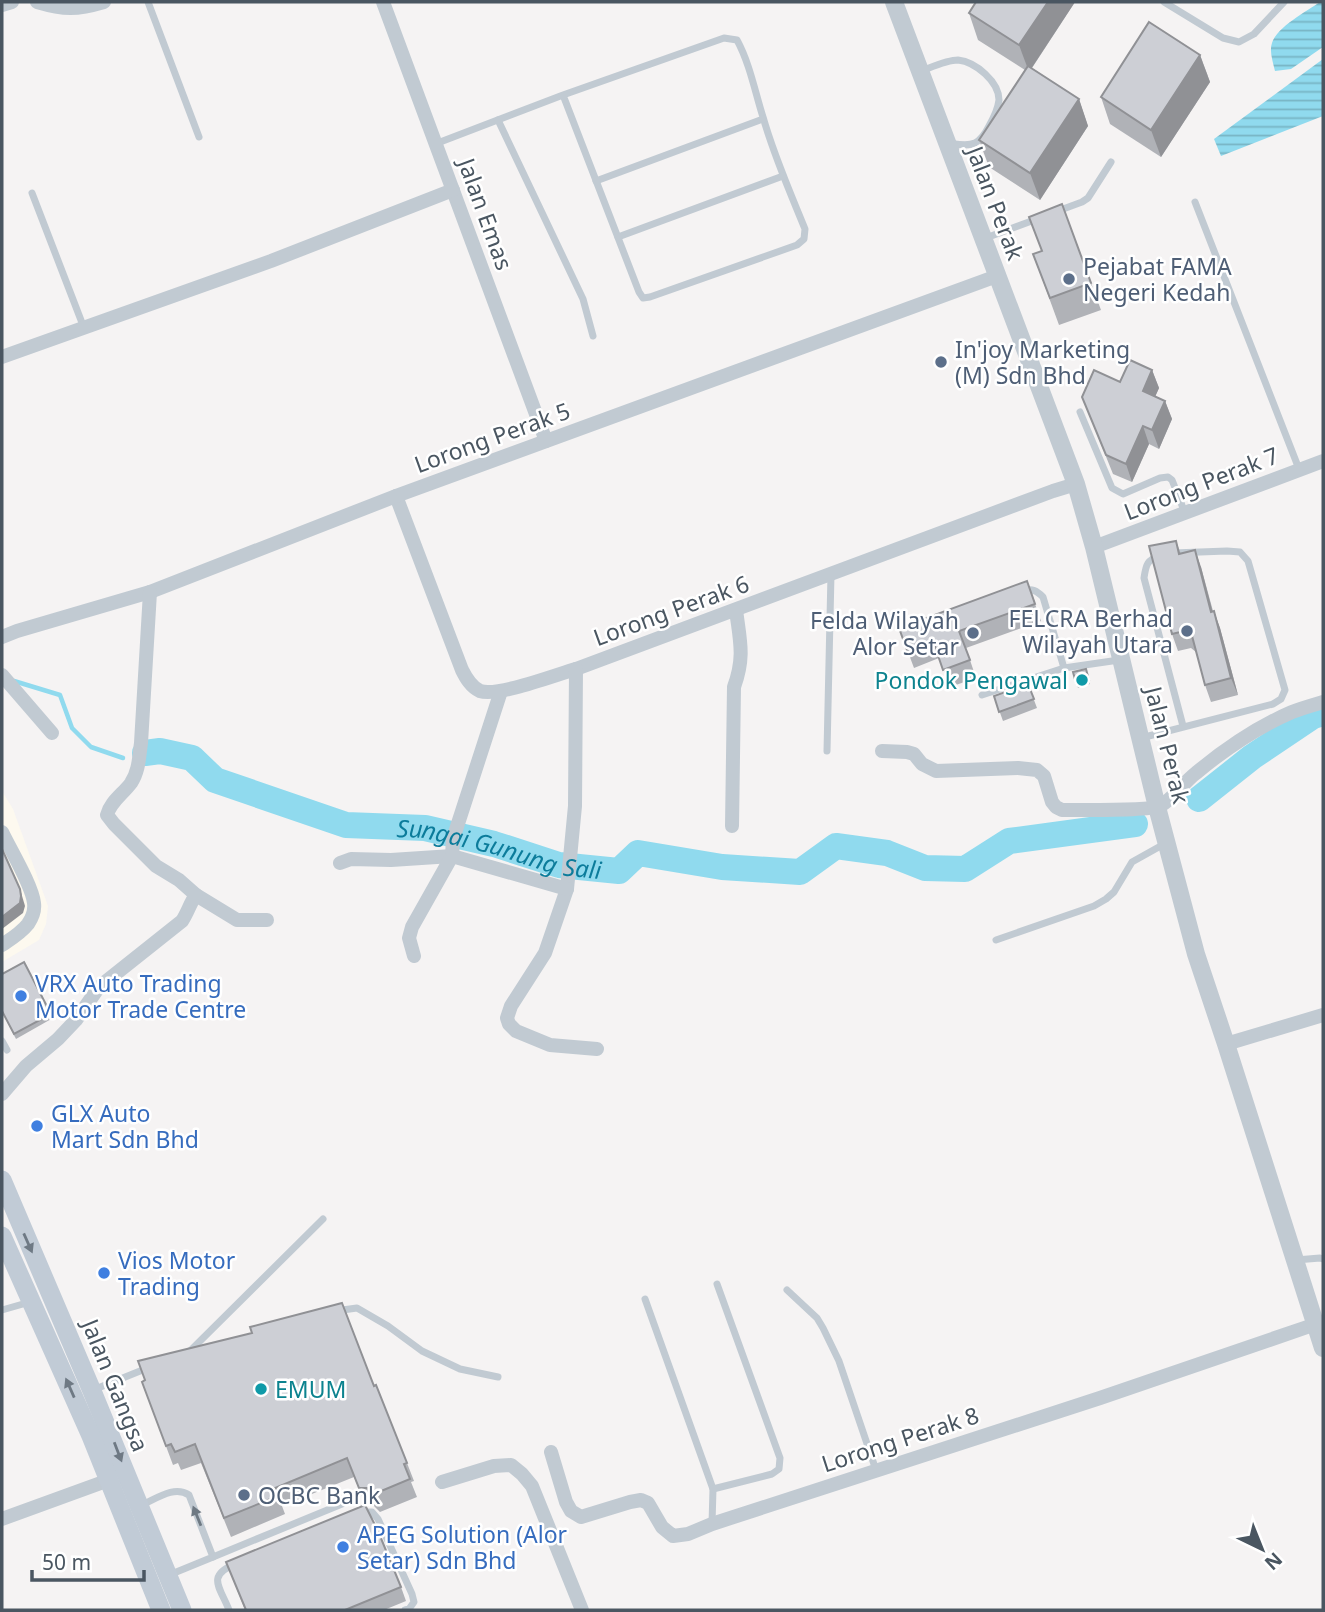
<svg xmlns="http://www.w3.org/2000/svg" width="1325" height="1612" font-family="'Noto Sans',sans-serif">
	<defs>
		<pattern id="water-rules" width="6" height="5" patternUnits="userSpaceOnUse" patternTransform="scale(1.75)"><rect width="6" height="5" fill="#90daee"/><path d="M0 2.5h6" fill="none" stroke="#78b4c4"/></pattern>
	</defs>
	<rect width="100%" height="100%" fill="#f5f3f3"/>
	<path fill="#fdf9ef" d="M2 791 13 809 48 906 46 924 39 940 2 962Z"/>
	<g fill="url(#water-rules)">
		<path d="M1320 2H1323V47L1291 69 1275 71C1273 62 1269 51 1272 43 1277 27 1307 11 1320 2Z"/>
		<path d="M1323 59V116L1221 156 1214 139Z"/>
	</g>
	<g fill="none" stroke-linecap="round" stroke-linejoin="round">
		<path stroke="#90daee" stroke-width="4.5" d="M14 681 60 695 72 728 91 747 123 758"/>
		<g stroke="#90daee" stroke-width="26">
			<path id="s1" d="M145 753 160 751 192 758 215 780 346 825 425 828 494 844 559 865 619 871 638 853 722 867 800 872 836 846 887 853 925 868 965 869 1009 841 1135 824"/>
			<path d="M1199 799 1252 757 1313 716 1323 713"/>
		</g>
		<g stroke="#c1cad2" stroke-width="7">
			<path d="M148 2 199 137"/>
			<path d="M1164 2 1223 38 1239 42 1254 34 1284 2"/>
			<path d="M921 71C932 67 947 60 958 60 976 62 999 82 999 100 998 108 993 119 989 126 986 132 982 139 975 143 967 147 956 144 948 143"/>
			<path d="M498 120 583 299 593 336"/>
			<path d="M435 144 563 95 724 38 737 40C750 64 755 92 763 117 774 156 790 192 805 229L804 239 797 245 650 297 643 298 639 292 563 95"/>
			<path d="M596 181 763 119"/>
			<path d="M32 193 84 328"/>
			<path d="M1195 202 1299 469"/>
			<path d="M1055 212 1082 202 1088 198 1111 162"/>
			<path d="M618 237 783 176"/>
			<path d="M983 239 1037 219"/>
			<path d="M1080 412 1112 488 1123 494 1160 478 1168 477 1172 480 1185 513"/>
			<path d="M1161 555C1147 560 1146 564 1144 578L1183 726"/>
			<path d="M1024 591C1032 588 1037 591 1043 597L1064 668 1119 660"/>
			<path d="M982 695 1064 668"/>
			<path d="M1141 738 1273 704 1281 699 1285 690 1248 561 1240 552 1227 551 1173 553"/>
			<path d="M827 751 831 574"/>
			<path d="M996 940 1094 906 1106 899 1114 892 1132 862 1166 843"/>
			<path d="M2 1041 7 1050"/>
			<path d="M1296 1260 1320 1258 1323 1259"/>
			<path d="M787 1290 817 1318 823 1328 839 1361 876 1470"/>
			<path d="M645 1299 713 1489 712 1524"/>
			<path d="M2 1310 30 1302"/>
			<path d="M335 1311 357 1308 388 1326 422 1351 460 1369 498 1377"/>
			<path d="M190 1351 323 1219"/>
			<path d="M93 1390 150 1367"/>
			<path d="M713 1489 772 1474 779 1469 780 1458 717 1284"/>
			<path d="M142 1505C156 1499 174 1485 189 1495L213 1557 169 1575"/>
			<path d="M360 1514 365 1512H372L378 1519 412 1594 414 1602 409 1609 405 1610"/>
			<path d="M213 1557 342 1504"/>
			<path d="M229 1610C220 1587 206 1576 235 1564"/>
		</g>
		<g stroke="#c1cad2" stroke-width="14">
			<path d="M37 2C64 10 77 10 104 2"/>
			<path d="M383 2 546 441"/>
			<path d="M2 5 12 2"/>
			<path d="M2 357 271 261 453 190"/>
			<path d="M396 496 462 670C466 678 471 687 480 691 498 697 555 675 576 669L1053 491 1076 484"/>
			<path d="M1094 547 1323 461"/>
			<path d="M2 637 17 631 150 592 396 496 997 276"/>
			<path d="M576 669 575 806 567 889 545 953 511 1006 507 1018 509 1024 516 1031 550 1045 597 1049"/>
			<path d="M2 675 52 733"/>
			<path d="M882 751 907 752 914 754 922 764 936 771 1018 768 1037 770 1044 776 1052 802 1056 807 1062 810C1078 810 1150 811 1160 806 1174 798 1183 783 1196 773 1225 749 1257 727 1292 712 1302 708 1313 705 1323 702"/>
			<path d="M732 826 734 687C745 657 740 641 736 610"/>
			<path d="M2 832C10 849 32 885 34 903 35 910 32 918 28 924 21 933 11 939 2 945"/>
			<path d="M340 863 351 859 391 860 452 856 567 889"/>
			<path d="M196 895 237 920H267"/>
			<path d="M414 956 409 938 412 927 452 856 453 839 501 691"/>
			<path d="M1226 1044 1323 1015"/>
			<path d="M2 1094 26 1066 58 1039 76 1020 99 987 182 921C188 912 190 903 196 895L179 880 156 866 114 824 107 815C110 802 123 794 131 783 139 771 139 757 141 743L150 592"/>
			<path d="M551 1452 566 1502 571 1511 581 1517 630 1502 641 1500 648 1503 662 1527 673 1536 688 1534 712 1524 1100 1398 1316 1324"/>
			<path d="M442 1482 494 1466 511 1465 522 1474 532 1486 582 1610"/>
			<path d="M2 1519 109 1480"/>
		</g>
		<path stroke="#c1cad2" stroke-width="18" d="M894 2 1076 484 1094 547 1157 807 1196 954 1226 1044 1323 1348"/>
		<g stroke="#c1cbd6" stroke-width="19">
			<path d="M2 1180 92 1391 182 1610"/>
			<path d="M2 1236 91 1436 161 1610"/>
		</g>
	</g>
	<g fill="#b0b2b7">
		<path d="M976 2H1075L1032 68 1079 99 1088 126 1040 200 989 167 979 140 1025 70 978 40 969 13Z"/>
		<path d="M1200 55 1210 82 1161 157 1110 124 1101 97Z"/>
		<path d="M1062 204 1101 310 1059 325 1033 254 1042 251Z"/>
		<path d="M1152 370 1159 388 1155 397 1165 401 1172 419 1159 449 1149 444 1132 482 1113 474 1082 397Z"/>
		<path d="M1176 541 1181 554 1201 567 1213 611 1220 628 1238 695 1211 702 1205 685 1196 652 1191 648 1178 651 1172 634Z"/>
		<path d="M1027 581 1041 621 966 648 976 678 950 687 939 658 914 668 899 628Z"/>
		<path d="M1086 669 1090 684 1078 688 1073 672Z"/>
		<path d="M1028 684 1037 708 1003 721 994 696Z"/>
		<path d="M2 974 51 1014 53 1018 16 1039 2 1012Z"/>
		<path d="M142 1382 374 1386 407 1463 414 1481 411 1482 417 1497 380 1512 374 1506H366L354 1477 282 1506 285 1514 231 1537 201 1463 181 1470 178 1463 173 1465Z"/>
		<path d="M226 1562 401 1587 406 1601 384 1610H245Z"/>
	</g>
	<g fill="#909195">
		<path d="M1048 2H1075L1029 72 1019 45Z"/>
		<path d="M1200 55 1210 82 1161 157 1151 130Z"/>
		<path d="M1079 99 1088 126 1040 200 1030 173Z"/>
		<path d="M1152 370 1159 388 1149 410 1143 391Z"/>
		<path d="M1165 401 1172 419 1159 449 1152 430Z"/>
		<path d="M1143 426 1149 444 1132 482 1126 464Z"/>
		<path d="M1195 550 1201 567 1217 629 1211 612Z"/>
		<path d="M1214 611 1220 628 1238 695 1231 678Z"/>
		<path d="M20 889 25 906 23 913 2 929V917Z"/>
	</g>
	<g fill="#cdcfd5" stroke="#909195" stroke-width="2">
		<path d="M976 2H1048L1019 45 969 13Z"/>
		<path d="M1149 22 1200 55 1151 130 1101 97Z"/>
		<path d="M1028 66 1079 99 1030 173 979 140Z"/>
		<path d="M1062 204 1091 283 1050 298 1033 254 1042 251 1029 217Z"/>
		<path d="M1130 360 1152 370 1143 391 1165 401 1152 430 1143 426 1126 464 1106 455 1082 397 1094 370 1120 382Z"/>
		<path d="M1176 541 1179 554 1195 550 1211 612 1214 611 1231 678 1205 685 1192 636 1184 631 1172 634 1149 546Z"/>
		<path d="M1027 581 1035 604 959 631 970 660 943 670 933 641 907 650 899 628Z"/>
		<path d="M1086 669 1089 680 1076 683 1073 672Z"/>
		<path d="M1028 684 1034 699 999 712 994 696Z"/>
		<path d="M2 849 20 889 21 896 20 903 2 917Z"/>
		<path d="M24 962 51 1014 14 1034 2 1011V974Z"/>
		<path d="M342 1303 374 1386 376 1385 407 1463 404 1464 410 1479 374 1494 367 1488H359L347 1458 275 1488 278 1496 224 1518 195 1444 175 1452 171 1444 166 1446 142 1382 145 1380 138 1361 252 1333 250 1327Z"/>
		<path d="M365 1505 378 1531 401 1587 345 1610H246L226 1562Z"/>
	</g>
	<defs><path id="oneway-solid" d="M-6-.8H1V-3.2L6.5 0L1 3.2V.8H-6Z" transform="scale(1.75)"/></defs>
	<g fill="#6e7984">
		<use href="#oneway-solid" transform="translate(28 1243) rotate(66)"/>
		<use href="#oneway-solid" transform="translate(70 1388) rotate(-114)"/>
		<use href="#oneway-solid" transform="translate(118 1452) rotate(69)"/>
	</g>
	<use fill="#6e7983" href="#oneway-solid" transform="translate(197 1516) rotate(-112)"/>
	<g fill="#5c6f8a" stroke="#fff" stroke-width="2.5">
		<circle cx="1069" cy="279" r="7"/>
		<circle cx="941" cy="362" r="7"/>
		<circle cx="1187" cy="631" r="7"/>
		<circle cx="973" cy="633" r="7"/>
		<circle cx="244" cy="1495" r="7"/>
	</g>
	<g fill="#0f9aa8" stroke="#fff" stroke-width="2.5">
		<circle cx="1082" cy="680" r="7"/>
		<circle cx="261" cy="1389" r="7"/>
	</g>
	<g fill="#3f7fe0" stroke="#fff" stroke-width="2.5">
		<circle cx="21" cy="996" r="7"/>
		<circle cx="37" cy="1126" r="7"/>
		<circle cx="104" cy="1273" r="7"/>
		<circle cx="343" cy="1547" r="7"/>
	</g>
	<g text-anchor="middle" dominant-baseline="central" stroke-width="5" stroke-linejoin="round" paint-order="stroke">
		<g font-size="23" fill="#4a5661" stroke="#fff">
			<text transform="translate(996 203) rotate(69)">Jalan Perak</text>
			<text transform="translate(486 214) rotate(70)">Jalan Emas</text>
			<text transform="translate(492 437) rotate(-20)">Lorong Perak 5</text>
			<text transform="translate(1201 483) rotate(-21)">Lorong Perak 7</text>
			<text transform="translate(671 610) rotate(-20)">Lorong Perak 6</text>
			<text transform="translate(1168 745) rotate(76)">Jalan Perak</text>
			<text transform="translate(116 1385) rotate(68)">Jalan Gangsa</text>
			<text transform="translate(900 1439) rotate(-18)">Lorong Perak 8</text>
		</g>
		<g font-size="23" fill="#4e5e75" stroke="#fff" text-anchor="start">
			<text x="1083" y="266">Pejabat FAMA<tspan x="1083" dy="26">Negeri Kedah</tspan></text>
			<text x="955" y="349">In'joy Marketing<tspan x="955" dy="26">(M) Sdn Bhd</tspan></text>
			<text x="1173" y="618" text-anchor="end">FELCRA Berhad<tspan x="1173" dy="26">Wilayah Utara</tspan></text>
			<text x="959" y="620" text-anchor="end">Felda Wilayah<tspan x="959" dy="26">Alor Setar</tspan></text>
			<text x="258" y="1495">OCBC Bank</text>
		</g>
		<g font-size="23" fill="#0d838f" stroke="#fff" text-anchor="end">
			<text x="1068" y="680">Pondok Pengawal</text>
			<text x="275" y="1389" text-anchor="start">EMUM</text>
		</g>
		<g font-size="23" fill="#366cbe" stroke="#fff" text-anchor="start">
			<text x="35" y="983">VRX Auto Trading<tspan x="35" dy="26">Motor Trade Centre</tspan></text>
			<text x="51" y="1113">GLX Auto<tspan x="51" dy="26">Mart Sdn Bhd</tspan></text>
			<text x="118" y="1260">Vios Motor<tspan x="118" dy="26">Trading</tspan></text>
			<text x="357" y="1534">APEG Solution (Alor<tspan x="357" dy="26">Setar) Sdn Bhd</tspan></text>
		</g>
		<g font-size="24" font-style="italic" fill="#0c7c9b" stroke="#fff">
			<text stroke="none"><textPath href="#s1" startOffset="374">Sungai Gunung Sali</textPath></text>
		</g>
	</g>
	<rect width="1325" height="1612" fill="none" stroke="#4a5661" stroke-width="7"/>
	<g transform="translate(1262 1549) rotate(137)" stroke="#ffffff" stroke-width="5" paint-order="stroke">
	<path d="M0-5L12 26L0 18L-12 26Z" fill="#4a5661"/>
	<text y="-10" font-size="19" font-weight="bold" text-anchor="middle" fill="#4a5661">N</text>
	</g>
	<path d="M32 1570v10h112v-10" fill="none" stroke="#4a5661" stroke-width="3.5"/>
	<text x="42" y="1570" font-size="21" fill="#4a5661" stroke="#ffffff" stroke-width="5" paint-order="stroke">50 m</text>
</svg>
